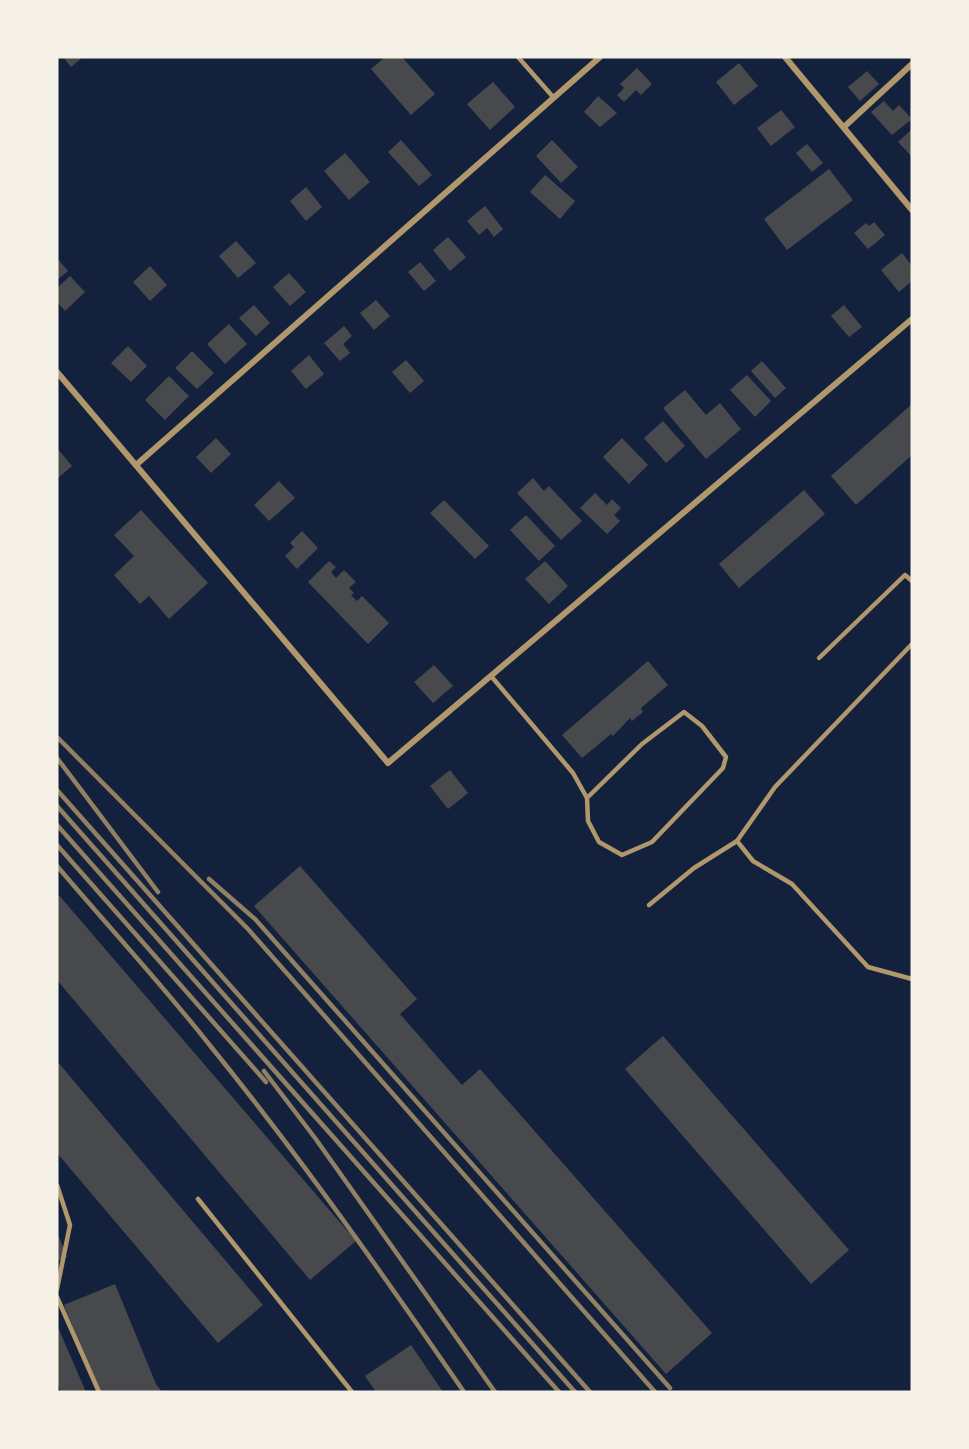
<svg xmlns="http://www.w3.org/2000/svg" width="969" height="1449" font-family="'Golos Text',sans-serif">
	<rect width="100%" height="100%" fill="#14213d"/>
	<g fill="#48494c">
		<path d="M63 57H83L71 67Z"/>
		<path d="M385 57H402L435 94 411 115 371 69Z"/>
		<path d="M739 63 758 86 734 105 716 82Z"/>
		<path d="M637 68 652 84 641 95 636 90 624 102 617 95 624 88 620 84Z"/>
		<path d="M867 71 879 84 860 101 848 87Z"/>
		<path d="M493 82 515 107 490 130 467 104Z"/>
		<path d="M598 96 617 113 600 127 584 112Z"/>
		<path d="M884 101 893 111 899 105 912 119 892 135 871 112Z"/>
		<path d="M781 110 795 127 771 146 757 128Z"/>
		<path d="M912 129V157L898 142Z"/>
		<path d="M401 140 432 175 419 186 388 152Z"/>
		<path d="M552 140 578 167 561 183 536 156Z"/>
		<path d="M807 144 823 163 812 172 796 153Z"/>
		<path d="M345 153 370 182 349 200 324 171Z"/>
		<path d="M829 169 853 200 787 250 764 219Z"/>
		<path d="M545 175 575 201 560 219 530 192Z"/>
		<path d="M306 187 322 207 306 221 290 201Z"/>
		<path d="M485 206 503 229 494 237 487 228 479 235 467 221Z"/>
		<path d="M874 222 885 235 868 249 854 233 866 223 869 226Z"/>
		<path d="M448 237 466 257 450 271 433 250Z"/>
		<path d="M236 241 256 263 238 278 219 256Z"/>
		<path d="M902 253 912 266V281L899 292 881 270Z"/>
		<path d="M57 258 68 271 57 280Z"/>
		<path d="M420 262 436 281 424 291 408 272Z"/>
		<path d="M150 266 167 285 150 301 133 282Z"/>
		<path d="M289 273 306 292 290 306 273 287Z"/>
		<path d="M70 276 85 292 65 311 57 302V288Z"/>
		<path d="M376 300 390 316 374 330 360 313Z"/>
		<path d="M254 305 270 323 256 336 239 318Z"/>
		<path d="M844 305 862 327 849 337 831 316Z"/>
		<path d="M229 324 247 344 225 364 207 344Z"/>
		<path d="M344 326 352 336 343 344 350 353 340 361 324 343Z"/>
		<path d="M128 346 147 366 131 382 111 363Z"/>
		<path d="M192 351 214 373 197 389 175 368Z"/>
		<path d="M309 355 324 374 306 389 291 371Z"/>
		<path d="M406 360 424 381 410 393 392 372Z"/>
		<path d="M762 361 786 388 775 398 751 371Z"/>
		<path d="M747 375 771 401 755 417 730 390Z"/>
		<path d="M169 376 189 396 165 420 145 400Z"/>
		<path d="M685 390 706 415 720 403 741 429 706 459 663 408Z"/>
		<path d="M912 404V455L856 505 831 476Z"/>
		<path d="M663 421 685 446 666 463 644 438Z"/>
		<path d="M216 438 231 454 211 473 196 457Z"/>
		<path d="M622 438 648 465 629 484 603 457Z"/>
		<path d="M57 448 72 466 57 479Z"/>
		<path d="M533 478 544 491 549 486 582 521 561 540 517 493Z"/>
		<path d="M279 481 295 498 269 521 254 505Z"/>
		<path d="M804 490 825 514 739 588 719 564Z"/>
		<path d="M595 493 607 505 612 499 621 508 614 515 620 521 607 534 580 508Z"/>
		<path d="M444 500 489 546 475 559 430 513Z"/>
		<path d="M141 510 208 583 169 619 149 596 140 604 114 575 134 556 114 535Z"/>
		<path d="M526 515 555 546 539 561 510 530Z"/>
		<path d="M302 531 318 548 297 569 285 556 294 547 290 543Z"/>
		<path d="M329 561 336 567 331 572 336 578 344 570 356 582 349 588 354 593 351 595 357 601 362 596 389 623 368 644 308 582Z"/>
		<path d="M545 561 568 586 549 604 525 579Z"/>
		<path d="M648 661 668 685 641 708 643 712 632 721 630 718 613 736 611 734 582 758 562 735Z"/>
		<path d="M434 665 453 686 433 703 414 682Z"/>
		<path d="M450 770 468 793 448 809 430 786Z"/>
		<path d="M300 866 417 999 400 1014 462 1085 480 1069 712 1333 666 1374 254 906Z"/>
		<path d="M57 893 356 1241 310 1280 57 980Z"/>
		<path d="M663 1036 849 1250 811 1284 625 1069Z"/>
		<path d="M57 1061 263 1305 218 1343 57 1153Z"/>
		<path d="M57 1232 67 1257 57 1261Z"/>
		<path d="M115 1284 156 1384 162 1392H99L64 1305Z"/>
		<path d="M57 1325 86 1392H61L57 1382Z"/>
		<path d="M411 1345 443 1392H376L365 1376Z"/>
	</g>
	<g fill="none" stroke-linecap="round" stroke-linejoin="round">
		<g stroke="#b1986c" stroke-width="4.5">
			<path d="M518 57 554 98"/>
			<path d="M912 644 775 787 737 841 753 861 792 884 868 967 912 979"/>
			<path d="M819 658 905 575 912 581"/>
			<path d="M491 676 573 773 587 798 588 821 599 842 622 855 652 842 723 768 726 757 702 726 684 712 642 744 587 798"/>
			<path d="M649 905 694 868 737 841"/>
			<path d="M57 1185 70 1225 57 1289"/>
			<path d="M198 1199 352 1392"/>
			<path d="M57 1297 99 1392"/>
		</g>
		<g stroke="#b1986c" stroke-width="6">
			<path d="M785 57 912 210"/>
			<path d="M844 127 912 64"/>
			<path d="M57 372 388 763 912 319"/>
			<path d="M136 465 600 57"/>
		</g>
		<g stroke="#918062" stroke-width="4.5">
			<path d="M57 737 248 929 655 1392"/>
			<path d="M57 758 158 892"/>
			<path d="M57 790 590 1392"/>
			<path d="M57 806 575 1392"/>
			<path d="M57 825 559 1392"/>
			<path d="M57 845 266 1082"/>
			<path d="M57 866C107 925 160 982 208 1043 299 1155 382 1273 464 1392"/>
			<path d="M209 879 255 919 670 1388"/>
			<path d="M264 1071 315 1138 495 1392"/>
		</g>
	</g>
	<rect width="969" height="1449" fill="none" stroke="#f6f1e7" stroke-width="117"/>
</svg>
